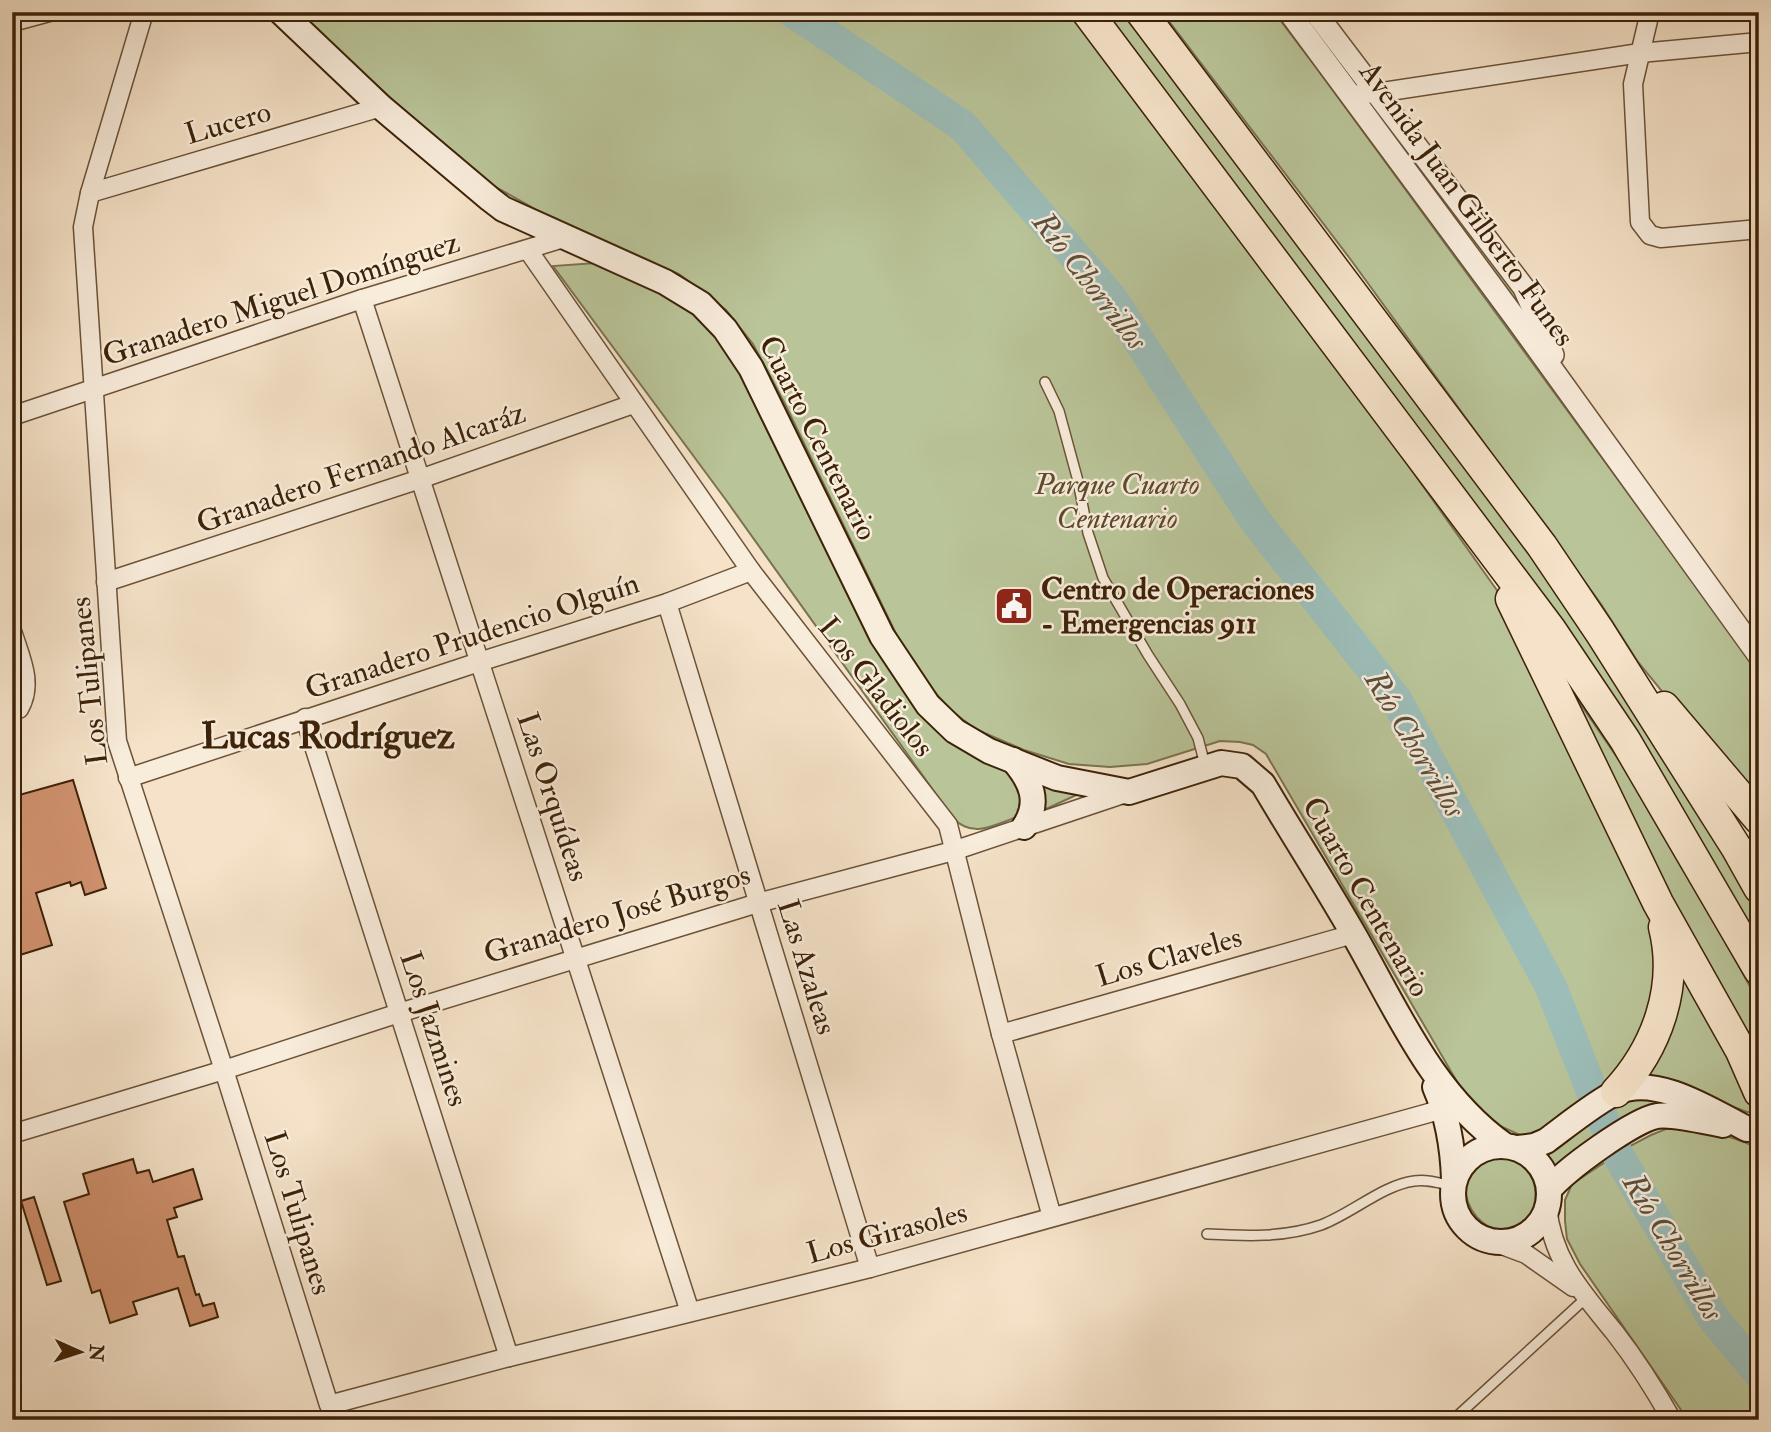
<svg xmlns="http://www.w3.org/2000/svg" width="1771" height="1432" font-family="'IM FELL Double Pica',serif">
	<rect width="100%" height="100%" fill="#f5e2c8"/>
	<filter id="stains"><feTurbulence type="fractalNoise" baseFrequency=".00286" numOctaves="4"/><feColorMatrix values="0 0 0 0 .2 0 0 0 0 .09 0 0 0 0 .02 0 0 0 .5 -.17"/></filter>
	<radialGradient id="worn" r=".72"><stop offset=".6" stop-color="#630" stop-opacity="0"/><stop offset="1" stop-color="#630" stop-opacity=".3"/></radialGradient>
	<g fill="#b9c498" stroke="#7b7350" stroke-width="2">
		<path d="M299 12H1071L1354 389 1501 596 1657 927 1654 1007 1621 1074 1542 1132 1522 1136 1487 1120 1463 1092 1266 754 1253 745 1240 742 1220 741 1147 764 1110 767 1069 764 1024 750 975 729 952 711 927 684 900 642 785 404 753 344 726 310 679 274 537 210 485 181 343 56Z"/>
		<path d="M1102 12H1130L1534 552 1693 796 1759 908V947Z"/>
		<path d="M1162 12H1274L1315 66 1759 672V806L1687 722 1638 662 1601 604 1351 260Z"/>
		<path d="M1376 106 1522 300 1517 304 1371 110Z"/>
		<path d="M596 263 642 281 683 304 709 326 744 375 874 637 1005 768 1029 795 1017 817C994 825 973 839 953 818L726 500 553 266Z"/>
		<path d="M1562 677 1623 766 1684 866 1759 1003V1066L1648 856Z"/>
		<path d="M1033 777 1085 791 1044 810Z"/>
		<path d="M1680 958 1758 1106 1756 1112H1747L1667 1082 1638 1079Z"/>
		<path d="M1634 1097 1678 1103 1552 1170 1540 1155 1613 1105Z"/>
		<path d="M1687 1128C1712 1132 1737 1137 1759 1149V1420H1688L1580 1264 1567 1239 1565 1221V1200L1572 1184 1628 1147 1651 1135 1666 1129Z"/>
		<path d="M1498 1155C1561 1164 1535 1253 1489 1227 1479 1221 1472 1213 1468 1202 1460 1179 1475 1157 1498 1155Z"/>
	</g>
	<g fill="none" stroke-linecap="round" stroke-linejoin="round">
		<path stroke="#9cbdb8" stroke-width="32" d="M793 12 963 126 1112 299 1254 519 1397 701 1551 987 1615 1150 1713 1318 1759 1373"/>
	</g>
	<g fill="#cf916e" stroke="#3d2208" stroke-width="2">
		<path d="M73 780 106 888 85 895 81 882 71 886 70 882 36 893 52 945 20 955 12 930V797Z"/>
		<path d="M133 1159 137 1173 149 1170 153 1182 193 1169 202 1199 174 1208 177 1217 167 1220 178 1257 184 1256 196 1295 199 1294 203 1306 214 1303 218 1317 190 1326 178 1288 133 1302 137 1314 110 1323 100 1290 92 1293 64 1202 89 1194 83 1174Z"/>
		<path d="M34 1197 61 1281 47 1285 21 1201Z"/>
	</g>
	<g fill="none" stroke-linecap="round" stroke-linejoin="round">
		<g stroke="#6b5238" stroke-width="12">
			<g id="service">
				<path d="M1045 382 1059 411 1078 481 1088 533 1103 578 1148 655 1180 704 1198 738 1205 765"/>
				<path d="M1207 1234C1245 1236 1284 1238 1321 1225 1351 1214 1383 1185 1414 1181 1427 1179 1439 1183 1452 1186"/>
				<path d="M1453 1420 1586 1298"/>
			</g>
		</g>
		<g stroke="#6b5238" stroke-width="21">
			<g id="minor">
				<path d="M144 12 90 193 83 227 117 741 224 1070 329 1405 509 1357 870 1268 1454 1106"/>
				<path d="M1650 12 1633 84 1640 222 1650 235 1661 238 1759 229"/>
				<path d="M12 22 49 12"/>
				<path d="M1351 95 1376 93 1640 53 1759 42"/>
				<path d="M90 193 381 107"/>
				<path d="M528 250 751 571 948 825 1001 1034 1052 1217"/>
				<path d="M362 299 690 1312"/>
				<path d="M12 416 362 299 567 237"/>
				<path d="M106 582 420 479 633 404"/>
				<path d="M667 603 870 1268"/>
				<path d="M12 631C20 657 34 683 19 709L12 711"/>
				<path d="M305 718 509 1357"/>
				<path d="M128 778 479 662 667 603 751 571"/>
				<path d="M1001 1034 1353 934"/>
				<path d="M12 1134 224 1070 399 1013 758 903 953 851 1126 793"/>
				<path d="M1547 1206C1552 1261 1582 1292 1615 1333 1636 1360 1655 1390 1672 1420"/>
				<path d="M1491 1241 1526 1254 1573 1287"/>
			</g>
		</g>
		<g stroke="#6b5238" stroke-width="24">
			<g id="tertiary">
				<path d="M1289 12 1516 319 1759 656"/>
				<path d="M1315 12 1524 288 1553 355"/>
			</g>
		</g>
		<g stroke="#3d2208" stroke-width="28">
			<g id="secondary">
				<path d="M281 12 381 107 490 199 503 209 665 282 701 304 725 329 751 368 882 636 928 705 955 731 989 751 1057 778 1129 792 1221 763 1242 766 1263 784C1293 835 1325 884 1354 935 1397 1010 1432 1094 1504 1145"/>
				<path d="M1013 760C1031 781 1041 802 1024 827"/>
				<path d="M1435 1087C1448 1117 1453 1147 1454 1180"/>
				<circle cx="1501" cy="1194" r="48"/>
				<path d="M1518 1148 1534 1146 1546 1141C1565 1127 1597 1101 1617 1092 1656 1074 1712 1111 1747 1129"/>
				<path d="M1549 1190C1563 1171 1634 1120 1657 1116 1672 1113 1707 1122 1723 1125"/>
			</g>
		</g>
		<g stroke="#3d2208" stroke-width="33">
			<g id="trunk">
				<path d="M1087 12 1551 630 1625 740 1759 970"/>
				<path d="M1141 12 1542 546 1600 632 1736 847 1759 888"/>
				<path d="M1511 599 1658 903 1741 1051 1759 1092"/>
				<path d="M1664 707 1759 819"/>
				<path d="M1616 1092C1657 1048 1679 987 1664 927"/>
			</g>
		</g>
		<use href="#service" stroke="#f8ecdb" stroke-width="9"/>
		<use href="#minor" stroke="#f8ecdb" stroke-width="18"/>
		<use href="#tertiary" stroke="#f8ecdb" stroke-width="21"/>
		<use href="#secondary" stroke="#f8ecdb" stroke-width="24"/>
		<use href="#trunk" stroke="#f5e2c8" stroke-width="30"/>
	</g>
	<defs>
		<g id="civic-square" transform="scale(2.0125)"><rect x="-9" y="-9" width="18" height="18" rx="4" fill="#8f2418" stroke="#f8ecdb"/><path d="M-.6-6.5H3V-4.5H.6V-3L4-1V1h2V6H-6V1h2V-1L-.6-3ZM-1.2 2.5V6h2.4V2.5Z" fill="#fff"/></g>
	</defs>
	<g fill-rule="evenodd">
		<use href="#civic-square" x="1014" y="606"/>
	</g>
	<g text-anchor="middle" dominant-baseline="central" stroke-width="5" stroke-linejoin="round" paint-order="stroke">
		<g font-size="30" fill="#3d2208" stroke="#f8ecdb">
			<text transform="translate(228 123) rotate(-16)">Lucero</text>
			<text transform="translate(1467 204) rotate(54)">Avenida Juan Gilberto Funes</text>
			<text transform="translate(281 299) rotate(-18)">Granadero Miguel Domínguez</text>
			<text transform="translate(818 438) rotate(63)">Cuarto Centenario</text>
			<text transform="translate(361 468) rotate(-19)">Granadero Fernando Alcaráz</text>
			<text transform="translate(472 636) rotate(-18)">Granadero Prudencio Olguín</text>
			<text transform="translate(89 681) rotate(-96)">Los Tulipanes</text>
			<text transform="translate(876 687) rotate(52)">Los Gladiolos</text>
			<text transform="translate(553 797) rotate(72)">Las Orquídeas</text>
			<text transform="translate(1366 897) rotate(60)">Cuarto Centenario</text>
			<text transform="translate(617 914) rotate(-17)">Granadero José Burgos</text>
			<text transform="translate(1169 957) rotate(-16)">Los Claveles</text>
			<text transform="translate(807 967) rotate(73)">Las Azaleas</text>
			<text transform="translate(434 1029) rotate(72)">Los Jazmines</text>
			<text transform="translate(298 1213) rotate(73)">Los Tulipanes</text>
			<text transform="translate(887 1233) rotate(-15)">Los Girasoles</text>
		</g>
		<g font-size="30" font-style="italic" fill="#5c4a2c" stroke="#f8ecdb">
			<text x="1117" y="484">Parque Cuarto<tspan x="1117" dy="34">Centenario</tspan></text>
		</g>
		<g font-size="30" font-weight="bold" fill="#3d2208" stroke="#f8ecdb" text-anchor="start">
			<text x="1041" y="589">Centro de Operaciones<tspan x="1041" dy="34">- Emergencias 911</tspan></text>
		</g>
		<g font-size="32" font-style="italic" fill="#5a503d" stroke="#f8ecdb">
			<text transform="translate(1090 281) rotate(52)">Río Chorrillos</text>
			<text transform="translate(1415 744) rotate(59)">Río Chorrillos</text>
			<text transform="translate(1673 1247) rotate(59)">Río Chorrillos</text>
		</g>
		<g font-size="37" font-weight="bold" fill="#3d2208" stroke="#f8ecdb">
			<text x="328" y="736">Lucas Rodríguez</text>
		</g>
	</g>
	<rect width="1771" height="1432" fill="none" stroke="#f5e2c8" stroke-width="42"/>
	<rect x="14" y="14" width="1743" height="1404" fill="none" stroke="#3d2208" stroke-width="3.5"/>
	<rect x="21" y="21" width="1729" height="1390" fill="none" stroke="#3d2208" stroke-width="2"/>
	<g transform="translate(80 1352) rotate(93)" stroke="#f8ecdb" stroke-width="5" paint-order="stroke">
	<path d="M0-5L12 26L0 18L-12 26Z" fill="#3d2208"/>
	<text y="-10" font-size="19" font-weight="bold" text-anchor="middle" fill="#3d2208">N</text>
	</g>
	<rect width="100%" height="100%" filter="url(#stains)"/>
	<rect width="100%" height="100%" fill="url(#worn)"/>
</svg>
